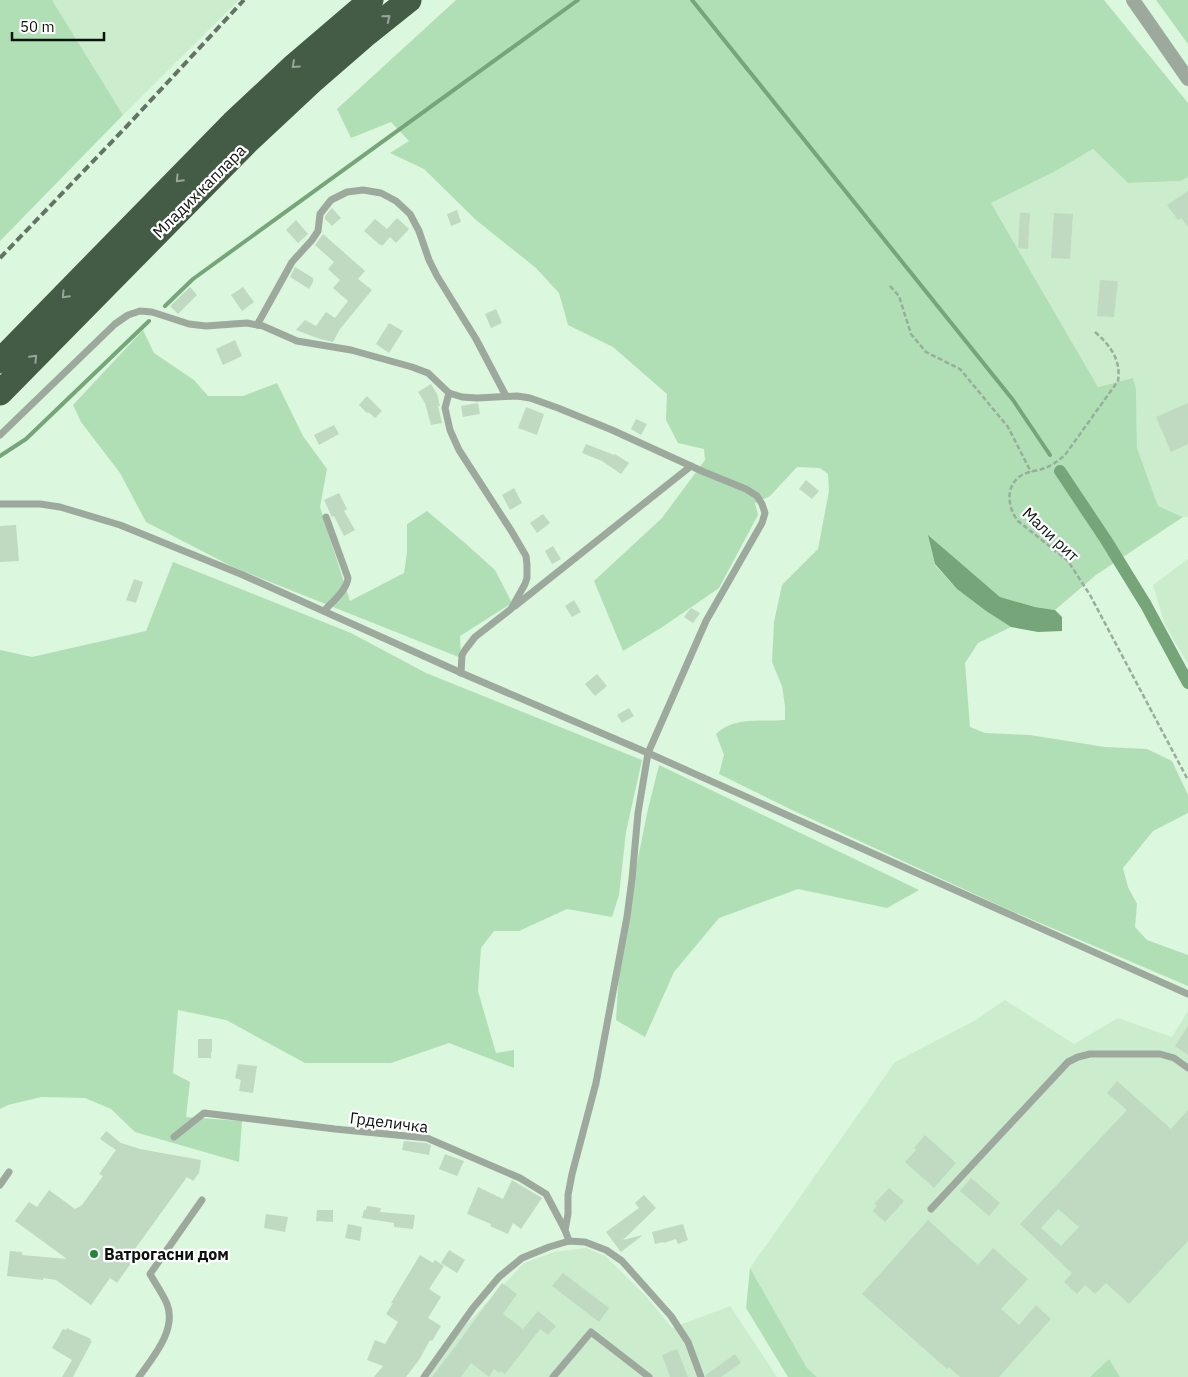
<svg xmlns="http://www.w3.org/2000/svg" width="1188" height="1377" font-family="'IBM Plex Sans',sans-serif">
	<rect width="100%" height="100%" fill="#dbf7dd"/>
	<g fill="#cbedce">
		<path d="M52 0H239L123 115Z"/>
		<path d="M1093 149 1128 183 1180 181 1188 177V517H1183L1158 506 1137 448 1136 389 1133 378 1098 387 991 203 1054 172Z"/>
		<path d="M1188 559V664L1165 625 1153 585Z"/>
		<path d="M1005 1000 1074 1044 1118 1018 1172 1037 1188 1011V1377H1120L1109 1359 1090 1377H817L807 1368 750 1268 895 1062 974 1021Z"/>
		<path d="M586 1248 605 1256 645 1295 672 1328 730 1306 777 1377H425L451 1341 524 1263 554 1252Z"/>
	</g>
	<g fill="#b1dfb5">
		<path d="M0 0H52L123 115 0 241Z"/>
		<path d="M456 0H1104L1188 103V177L1181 181 1128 183 1093 149 1054 172 991 203 1098 387 1133 378 1136 389 1137 448 1158 506 1183 517 1096 575 1055 610 1035 607 1000 597 929 536 935 565 957 589 986 611 1011 627 978 643 965 663 970 727 985 733 1030 735 1105 747 1147 749 1172 761 1188 795V813L1153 831 1123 868 1128 887 1137 904 1135 927 1147 940 1188 955V986L1007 909 792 810 719 774 724 755 716 734C735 716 761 722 785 720V706L782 686 772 662 774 622 782 585 818 549 829 491 828 474 820 468 797 467 770 496 755 503 758 515 719 588 661 628 623 651 594 581 662 518 705 460 704 449 678 443 666 420 667 394 613 347 568 325 559 293 536 268 476 220 424 169 390 153 409 141 391 122 351 138 337 109Z"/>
		<path d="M1156 0H1188V44Z"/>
		<path d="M143 330 154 353 194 380 208 396H243L277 383 303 436 327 469 320 507 350 601 404 573 407 553V524L427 511 465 543 495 570 512 603 460 636 461 658 233 567 146 522 120 473 81 422 73 405Z"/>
		<path d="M173 562 351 633 426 673 642 760 626 832 619 895 612 917 567 909 519 931H494L481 948 478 991 496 1053 514 1050V1068L449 1043 391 1063H305L226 1020 178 1010 173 1073 190 1082 186 1117 242 1121 239 1162 135 1132 111 1109 85 1098 41 1097 8 1105 0 1109V650L32 657 146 631Z"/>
		<path d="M659 765 919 890 887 908 798 889 719 918 674 972 645 1037 616 1020 621 942 648 809Z"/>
		<path d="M750 1268 807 1368 817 1377H788L746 1308Z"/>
		<path d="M1109 1359 1120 1377H1090Z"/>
	</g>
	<path fill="#75a579" d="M928 535 1000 597 1035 607 1055 610 1062 617V631L1038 632 1011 627 986 611 957 589 935 564Z"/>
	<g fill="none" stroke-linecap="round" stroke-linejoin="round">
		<g stroke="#75a579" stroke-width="4">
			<path d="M692 0 1013 400 1050 455"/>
			<path d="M165 306 193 279 578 0"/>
			<path d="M0 456 26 439 149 321"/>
		</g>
		<path stroke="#75a579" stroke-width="12" d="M1060 471 1106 540 1146 605 1188 683"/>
	</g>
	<g fill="#bfdac1" fill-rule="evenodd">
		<path d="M1188 191V227L1181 218 1178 220 1167 205Z"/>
		<path d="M332 208 341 218 332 226 325 219V216Z"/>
		<path d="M457 210 461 222 451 226 447 214Z"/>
		<path d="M1020 213H1030L1028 249 1018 248Z"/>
		<path d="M1054 213 1073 214 1070 259 1051 258Z"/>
		<path d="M397 218 409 229 396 243 390 237 382 246 381 244 380 245 364 231 375 219 387 229Z"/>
		<path d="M296 220 308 234 298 243 286 230Z"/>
		<path d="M323 234 365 271 358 279 372 290 340 329 333 342 320 339 296 330 305 320 316 326 326 312 335 318 348 301 333 288 340 280 328 269 334 262 315 245Z"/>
		<path d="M295 267 313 278V282L309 289 290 277Z"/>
		<path d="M1100 280 1118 281 1114 317 1097 316Z"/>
		<path d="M190 287 197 295 178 314 170 306Z"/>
		<path d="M243 287 254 302 242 311 231 295Z"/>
		<path d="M496 309 502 323 491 328 485 314Z"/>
		<path d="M389 323 403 331 389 353 376 344Z"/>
		<path d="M235 340 242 356 223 365 216 349Z"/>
		<path d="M431 384 437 394 440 406H438L442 423 431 425 425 403 418 392Z"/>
		<path d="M367 396 382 411 375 418 368 412 367 413 359 405Z"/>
		<path d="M478 403 480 414 463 417 461 406Z"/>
		<path d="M1188 403V444L1171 452 1156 417Z"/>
		<path d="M526 407 544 414 537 435 518 428Z"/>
		<path d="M636 419 647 424 641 435 631 429Z"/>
		<path d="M334 425 339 434 319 445 314 435Z"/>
		<path d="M586 444 614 455 615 454 629 463 621 474 602 461 582 453Z"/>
		<path d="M806 480 819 491 812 499 799 489Z"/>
		<path d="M514 488 522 503 510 510 502 495Z"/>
		<path d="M339 493 347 509 344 511 355 530 344 536 334 516 332 517 324 500Z"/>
		<path d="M543 514 550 523 537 533 530 523Z"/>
		<path d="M16 525 19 561 0 562V526Z"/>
		<path d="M553 546 561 559 552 564 545 551Z"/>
		<path d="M134 579 143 582 136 603 126 600Z"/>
		<path d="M574 600 581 612 572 617 565 606Z"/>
		<path d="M691 608 700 613 693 623 684 617Z"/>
		<path d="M597 674 607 686 595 696 585 684Z"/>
		<path d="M629 708 634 716 622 723 617 715Z"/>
		<path d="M1188 1026V1055L1175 1046Z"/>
		<path d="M198 1039H212V1052H211V1058H198Z"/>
		<path d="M238 1064 257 1066 253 1093 239 1091 241 1080 235 1078Z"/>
		<path d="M1117 1081 1171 1129 1188 1110V1241L1129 1304 1106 1283 1095 1294 1085 1285 1077 1294 1064 1282 1072 1273 1020 1224 1127 1110 1107 1093ZM1058 1209 1079 1227 1061 1246 1041 1228Z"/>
		<path d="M106 1131 121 1143 140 1149 201 1160 199 1173 193 1181 187 1177 132 1253 136 1256 117 1283 110 1278 91 1305 56 1280 43 1278V1280L7 1276 10 1251 22 1252V1255L67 1259 15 1221 29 1202 37 1207 49 1190 75 1209 82 1205 103 1176 99 1174 116 1150 100 1139Z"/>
		<path d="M925 1135 956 1163 934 1188 905 1162 916 1150 914 1148Z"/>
		<path d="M404 1141 426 1143 431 1145 429 1155 402 1150Z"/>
		<path d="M445 1154 464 1161 457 1176 439 1169Z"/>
		<path d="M971 1178 1000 1203 989 1216 960 1191Z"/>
		<path d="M512 1180 542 1198 521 1229 513 1223 508 1234 490 1226 491 1224 467 1214 478 1187 503 1199Z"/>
		<path d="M889 1188 904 1201 885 1222 873 1211 877 1206 874 1204Z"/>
		<path d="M644 1195 656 1208 623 1240 643 1235 621 1252 606 1232 639 1208 635 1203Z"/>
		<path d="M367 1206 381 1208 380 1212 415 1215 413 1229 394 1227V1223L362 1218 364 1210H366Z"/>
		<path d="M317 1210H333V1222L316 1221Z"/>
		<path d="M266 1214 288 1217 285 1232 264 1228Z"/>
		<path d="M928 1220 978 1265 993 1248 1028 1279 1001 1309 1019 1325 1036 1305 1051 1319 999 1377H960L949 1367 947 1369 862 1294Z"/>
		<path d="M348 1224 362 1227 360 1241 345 1238Z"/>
		<path d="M683 1224 688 1240 678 1244 676 1239 664 1243 663 1242 655 1244 652 1232Z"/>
		<path d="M449 1250 465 1260 457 1273 441 1263Z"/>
		<path d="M420 1255 433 1263 435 1260 444 1266 429 1289 441 1297 428 1318 441 1326 432 1341 430 1340 419 1360 406 1377H374L383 1366 367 1360 375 1340 385 1344 398 1322 386 1314 393 1303H391Z"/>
		<path d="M563 1273 609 1308 599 1322 552 1286Z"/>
		<path d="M502 1283 517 1294 503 1314 523 1329 538 1311 556 1326 548 1335 540 1329 505 1374 501 1371 499 1373 494 1369 489 1377 471 1363 461 1377H432L446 1358V1359Z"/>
		<path d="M67 1328 91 1339 90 1341H92L73 1377H62L72 1360 52 1348 63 1329 66 1330Z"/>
		<path d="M677 1349 688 1377H670L662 1355Z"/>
		<path d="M735 1354 741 1363 721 1377H706V1375Z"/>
	</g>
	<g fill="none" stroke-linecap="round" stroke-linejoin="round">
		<g stroke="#98ae9a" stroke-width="2.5" stroke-dasharray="5 2.5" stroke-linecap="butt">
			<path d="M890 286 899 296 911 334 926 352 960 369 1008 427 1031 472"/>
			<path d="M1095 332C1111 346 1121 360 1118 381L1065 455C1059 460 1053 465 1045 468 1038 471 1029 471 1022 475 1005 485 1007 507 1018 521L1068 561 1090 595 1188 780"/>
		</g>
		<g stroke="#9ea99e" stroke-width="7">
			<path d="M257 325 292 262 312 240 318 231 320 214 331 200 347 192 363 190 381 193 396 201 410 214 419 231 429 260 437 276 476 339 506 396"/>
			<path d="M449 393 445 408 450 430 459 450 512 532 526 556 527 565V578L525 584 511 609 475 637 465 650 462 655 461 673"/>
			<path d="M0 435 115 324 128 315 140 311 152 312 189 324 206 326 247 323 263 326 297 341 351 350 412 367 428 373 449 393 462 397 477 398 517 396 530 398 558 408 612 430 704 472 746 489 757 496 762 504 765 513 762 523 706 621 648 753 1188 994"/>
			<path d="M0 504H40L60 507 120 525 243 575 466 675 648 753 638 813 632 879 627 917 596 1083 572 1174 568 1195V1214L565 1230"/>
			<path d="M515 606 691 466"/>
			<path d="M324 611C332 602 347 590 348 578L326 517"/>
			<path d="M174 1137 204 1113 335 1129 427 1138 520 1178 546 1194 565 1230 569 1241"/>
			<path d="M0 1185 9 1172"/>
			<path d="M931 1209 1068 1062 1078 1057 1090 1054H1160L1174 1058 1188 1068"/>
			<path d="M139 1377C153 1357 177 1330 167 1304 163 1294 155 1283 150 1274L202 1200"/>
			<path d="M424 1377 473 1308 499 1277 522 1258 549 1247 569 1241 585 1242 606 1250 622 1261 671 1316 688 1342 701 1377"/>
			<path d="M553 1377 591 1332 649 1377"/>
		</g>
		<path stroke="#9ea99e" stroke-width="14" d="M1133 0 1188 79"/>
		<g stroke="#445c46" stroke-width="25">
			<path d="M0 361 233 123 295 65 371 0"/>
			<path d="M0 393 249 140 311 82 364 36 409 0"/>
		</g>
		<path stroke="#637464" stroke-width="4" stroke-dasharray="8 4" stroke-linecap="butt" d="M0 258 127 126 244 0"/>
	</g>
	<defs><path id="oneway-chevron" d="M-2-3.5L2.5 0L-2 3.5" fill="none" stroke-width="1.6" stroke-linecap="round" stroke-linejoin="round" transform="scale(1.25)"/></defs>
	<g stroke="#98a599">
		<use href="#oneway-chevron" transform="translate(387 18) rotate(-39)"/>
		<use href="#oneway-chevron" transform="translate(295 65) rotate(138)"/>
		<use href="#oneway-chevron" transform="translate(179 179) rotate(134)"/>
		<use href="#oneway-chevron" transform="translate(65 295) rotate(134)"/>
		<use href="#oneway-chevron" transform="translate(34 358) rotate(-46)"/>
	</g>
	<circle fill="#23863a" stroke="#fff" stroke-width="2" cx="94" cy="1254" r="5"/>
	<g text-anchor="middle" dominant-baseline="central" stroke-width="4.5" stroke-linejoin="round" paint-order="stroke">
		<g font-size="16" fill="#0b140c" stroke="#fff">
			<text transform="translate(199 191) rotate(-45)">Младих каплара</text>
			<text transform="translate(1051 534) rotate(43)">Мали рит</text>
			<text transform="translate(389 1122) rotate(7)">Грделичка</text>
		</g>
		<g font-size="16" font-weight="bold" fill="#0b140c" stroke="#fff" text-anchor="start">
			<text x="104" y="1254">Ватрогасни дом</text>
		</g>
	</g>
	<path d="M12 32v8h92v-8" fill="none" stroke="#0b140c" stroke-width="2.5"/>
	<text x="20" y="32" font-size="15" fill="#0b140c" stroke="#ffffff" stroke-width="4" paint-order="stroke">50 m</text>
</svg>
